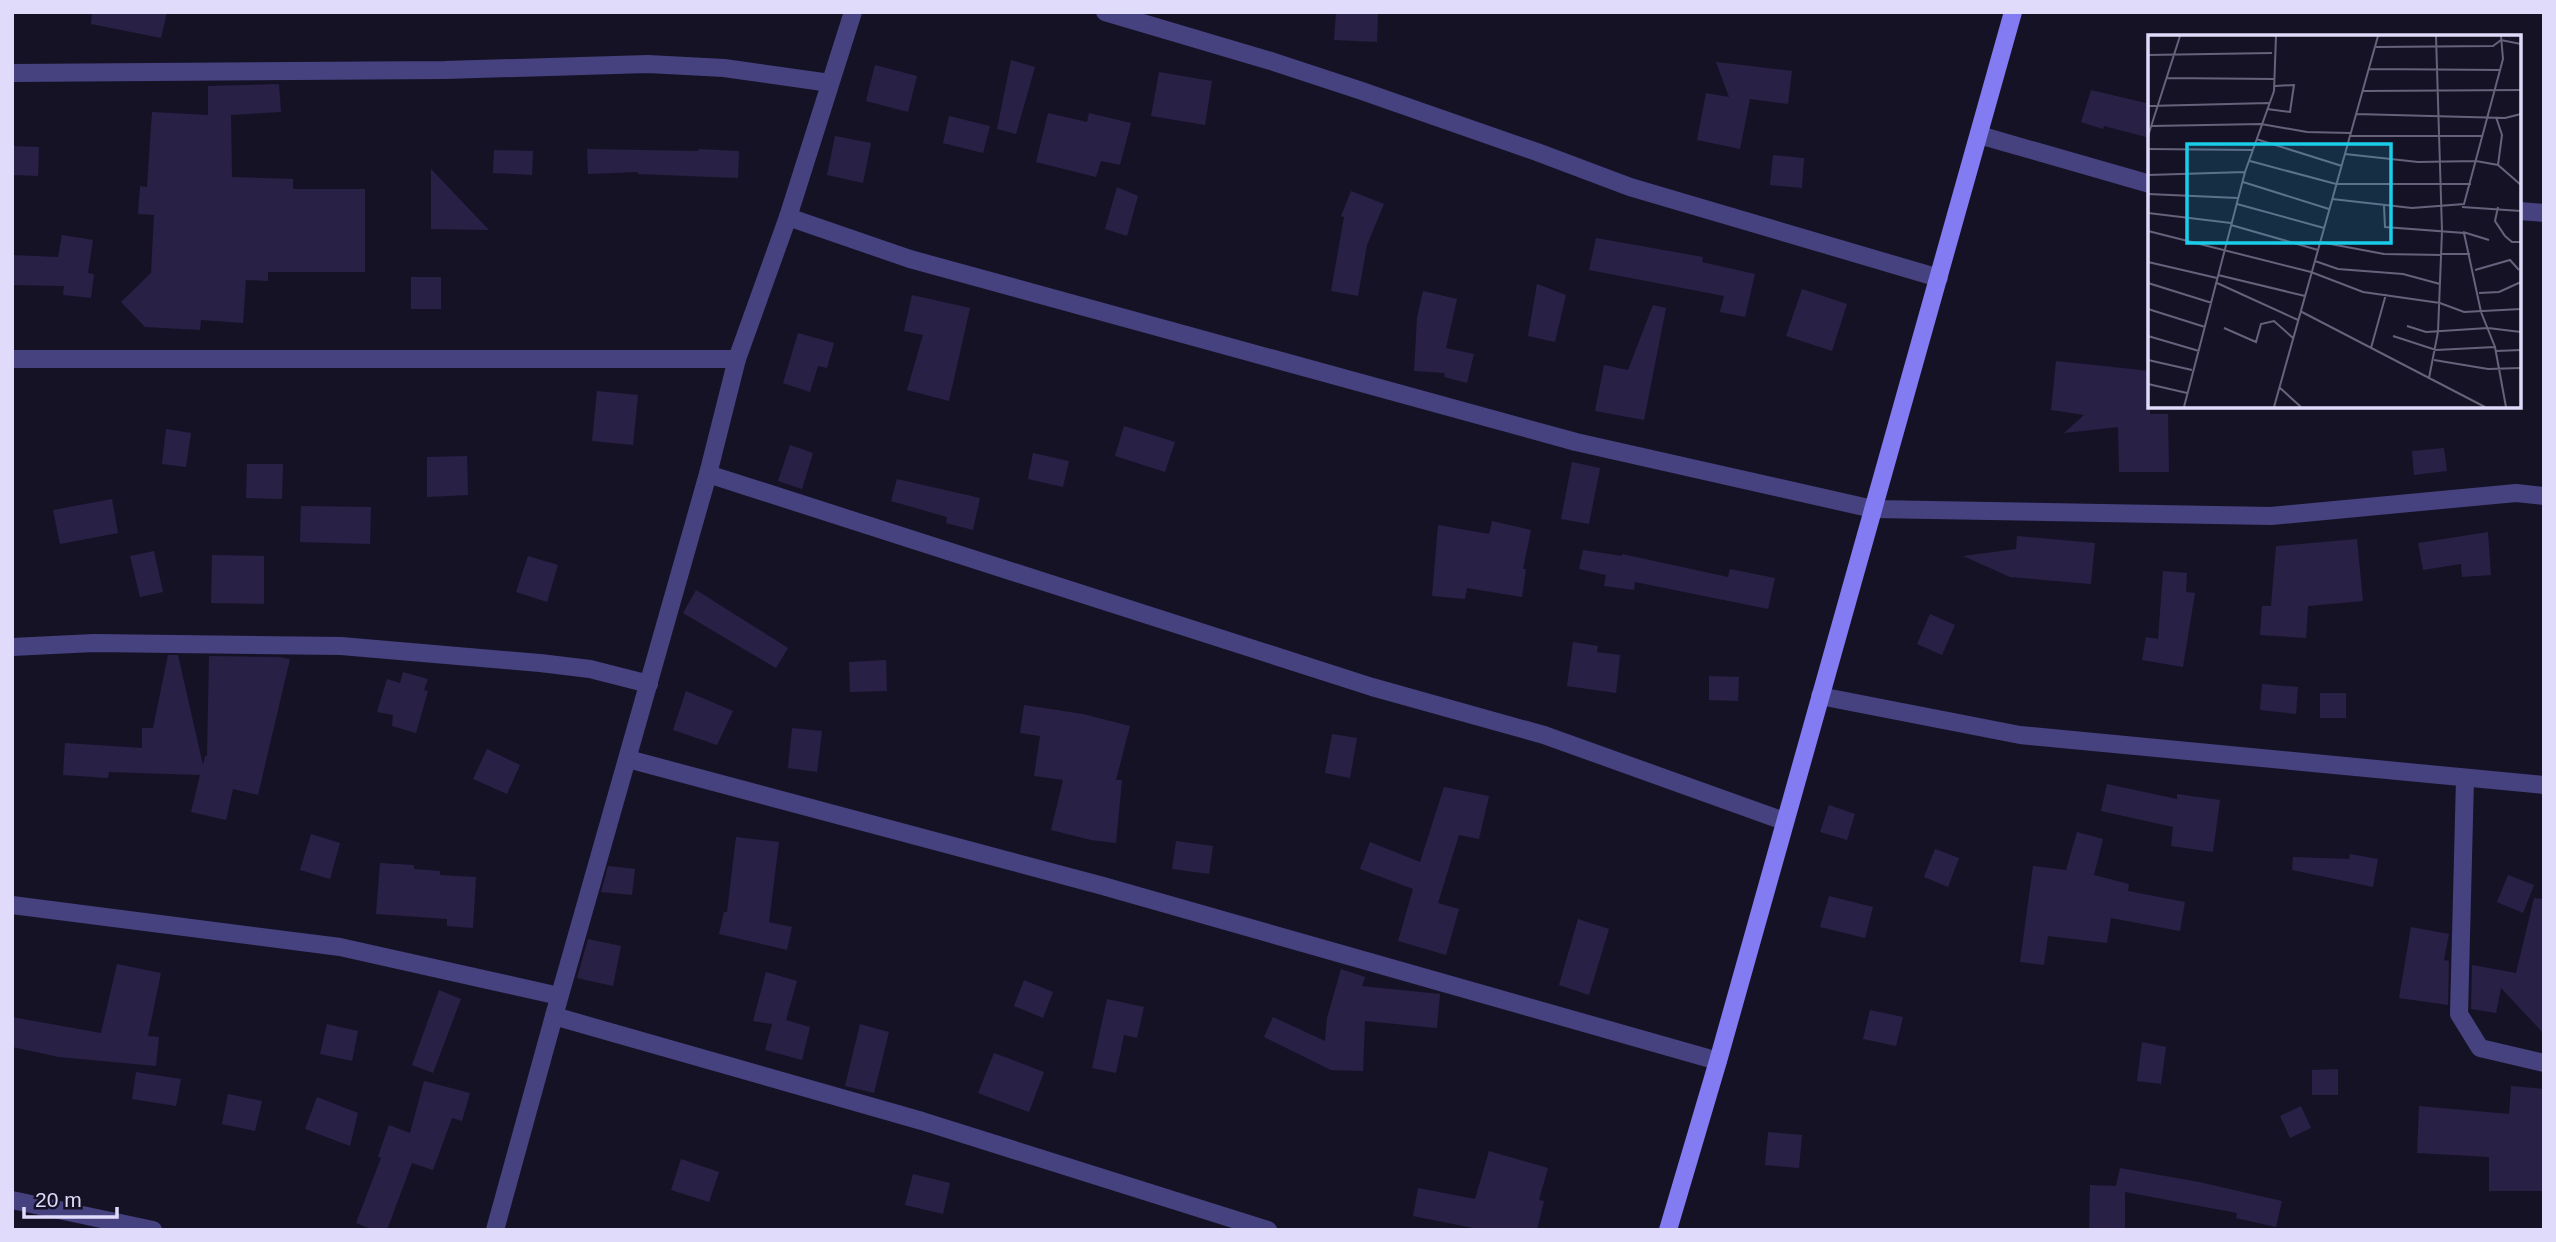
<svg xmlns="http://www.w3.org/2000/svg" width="2556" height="1242" font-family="Arial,sans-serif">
	<rect width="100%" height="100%" fill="#161226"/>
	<g fill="#292045">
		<path d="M92 12H167L161 38 91 24Z"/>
		<path d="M1336 12H1378L1377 42 1334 40Z"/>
		<path d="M1011 60 1035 67 1016 134 997 129Z"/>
		<path d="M1716 62 1792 71 1788 104 1750 99 1740 149 1697 140 1706 93 1729 97Z"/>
		<path d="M875 65 917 76 908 112 866 101Z"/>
		<path d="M1159 72 1212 81 1205 125 1151 116Z"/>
		<path d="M279 84 281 112 231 115 232 177 293 179V189H365V272H268V281L246 280 243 323 201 320 200 330 145 327 121 302 151 273 154 215 138 214 140 186 147 187 152 112 208 115V86Z"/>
		<path d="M2091 90 2150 104V138L2104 126 2103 129 2081 122Z"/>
		<path d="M1048 113 1087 122 1089 113 1131 123 1120 165 1101 161 1096 177 1036 162Z"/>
		<path d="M949 116 990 126 983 153 943 143Z"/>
		<path d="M835 136 871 143 863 183 827 175Z"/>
		<path d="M12 146 39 147 38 176 12 175Z"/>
		<path d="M587 149 698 151 699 149 739 151 738 178 638 174V172L588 174Z"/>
		<path d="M494 150 533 151 532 175 493 173Z"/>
		<path d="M1773 155 1804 158 1802 188 1770 185Z"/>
		<path d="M431 169 489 230 431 229Z"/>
		<path d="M1117 187 1138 196 1127 236 1105 229Z"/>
		<path d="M1351 191 1384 204 1367 245 1358 296 1331 291 1344 217 1341 216Z"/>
		<path d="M62 235 93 240 88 273 94 274 91 298 63 295 64 286 12 285V255L58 257Z"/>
		<path d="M1596 238 1703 257 1702 262 1755 274 1745 317 1720 312 1724 296 1589 270Z"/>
		<rect x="411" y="277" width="30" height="32"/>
		<path d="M1537 284 1566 295 1555 342 1528 336Z"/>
		<path d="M1802 289 1847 304 1832 351 1786 336Z"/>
		<path d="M1423 291 1457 299 1446 348 1474 354 1467 383 1444 377 1445 373 1414 371 1417 318Z"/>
		<path d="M912 295 970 308 949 401 907 390 923 335 904 331Z"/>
		<path d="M1653 305 1666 308 1644 420 1595 411 1604 365 1628 370Z"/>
		<path d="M798 333 834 343 827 368 818 366 810 392 783 383Z"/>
		<path d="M2056 361 2150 371V414H2168L2169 472H2119L2118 427 2064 433 2084 415 2051 410Z"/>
		<path d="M597 391 638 395 633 445 592 441Z"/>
		<path d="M1124 426 1175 442 1165 472 1115 456Z"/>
		<path d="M166 429 191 433 186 467 162 464Z"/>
		<path d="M790 445 813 453 802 489 778 481Z"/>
		<path d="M2444 448 2447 471 2414 475 2412 451Z"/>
		<path d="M1033 453 1069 461 1063 487 1028 479Z"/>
		<path d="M467 456 468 495 427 497V457Z"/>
		<path d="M1572 462 1600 468 1589 524 1561 519Z"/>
		<path d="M247 464H283L282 499 246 498Z"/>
		<path d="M897 479 980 498 973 530 946 523 947 517 891 501Z"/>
		<path d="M112 499 118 533 60 544 53 510Z"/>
		<path d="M301 506 371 507 370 544 300 542Z"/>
		<path d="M1492 521 1531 530 1523 569H1526L1522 597 1467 588 1465 599 1432 596 1438 525 1489 534Z"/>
		<path d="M2488 532 2491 575 2462 577 2461 564 2423 570 2418 543Z"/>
		<path d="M2017 536 2095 543 2091 584 2010 577 1963 556 2016 549Z"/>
		<path d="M2357 539 2363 601 2308 606 2306 638 2260 635 2262 606H2271L2276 546Z"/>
		<path d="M1583 550 1622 556V554L1728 577 1730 569 1775 578 1768 609 1635 582 1634 590 1604 586 1606 575 1579 569Z"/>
		<path d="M154 551 163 592 140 597 130 556Z"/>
		<path d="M212 555 264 556V604L211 603Z"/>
		<path d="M528 556 558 565 547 602 516 592Z"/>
		<path d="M2163 571 2187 573 2186 592 2195 593 2183 667 2142 660 2146 637 2158 639Z"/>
		<path d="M696 590 788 648 776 668 683 613Z"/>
		<path d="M1930 614 1955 625 1942 655 1917 644Z"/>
		<path d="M1573 642 1598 646 1597 652 1620 655 1616 693 1567 686Z"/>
		<path d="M168 655H178L203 765 205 756H207L209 656 279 657 290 659 258 795 233 789 226 820 191 812 200 775 109 772 108 778 63 775 65 743 142 748V728H153Z"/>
		<path d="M886 660 887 691 850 692 849 662Z"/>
		<path d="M403 672 428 679 424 690 428 691 416 733 392 726 393 715 377 712 387 679 400 683Z"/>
		<path d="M1709 676 1739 677 1738 701 1709 700Z"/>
		<path d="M2262 684 2298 687 2296 714 2260 710Z"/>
		<path d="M686 691 733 711 717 745 673 730Z"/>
		<rect x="2320" y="693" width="26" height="25"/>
		<path d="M1024 705 1083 714 1130 726 1116 780H1122L1116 843 1091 840 1051 830 1063 780 1034 776 1040 736 1020 733Z"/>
		<path d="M792 728 822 731 817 772 788 768Z"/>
		<path d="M1332 734 1357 738 1350 778 1325 773Z"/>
		<path d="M487 749 520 765 507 794 473 779Z"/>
		<path d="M2107 784 2177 799V794L2220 800 2213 852 2171 846 2173 827 2101 811Z"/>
		<path d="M1444 787 1489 796 1479 839 1459 835 1438 903 1459 909 1446 955 1398 941 1413 889 1360 869 1370 842 1420 862Z"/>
		<path d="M1829 805 1855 814 1847 840 1820 832Z"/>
		<path d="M2077 832 2103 839 2094 875 2129 884 2128 891 2185 902 2180 931 2111 918 2107 943 2048 936 2044 965 2020 962 2033 866 2066 870Z"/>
		<path d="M311 834 340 843 330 879 300 870Z"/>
		<path d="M736 837 779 842 769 922 792 927 787 950 719 934 724 912H727Z"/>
		<path d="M1176 841 1213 846 1209 874 1172 869Z"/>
		<path d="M1935 849 1959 858 1948 887 1924 877Z"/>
		<path d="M2350 854 2378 859 2373 887 2292 870 2293 857 2349 859Z"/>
		<path d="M380 863 414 865V869L440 871V875L476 877 473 928 447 926V919L376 914Z"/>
		<path d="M608 866 635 869 632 895 601 892Z"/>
		<path d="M2508 875 2534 885 2523 913 2497 902Z"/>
		<path d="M1829 896 1873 907 1865 938 1820 927Z"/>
		<path d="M2534 898 2544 899V1034L2501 988 2496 1013 2471 1009 2472 965 2516 973Z"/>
		<path d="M1578 919 1609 929 1589 995 1559 985Z"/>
		<path d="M2411 927 2449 934 2444 960 2449 961 2448 1005 2399 998Z"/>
		<path d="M588 939 621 946 613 986 577 978Z"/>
		<path d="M117 964 161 973 148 1036 159 1037 156 1066 59 1057 12 1047V1017L101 1033Z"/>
		<path d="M1341 969 1365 977 1362 986 1440 994 1437 1028 1365 1021 1363 1071 1331 1070 1264 1037 1273 1017 1325 1041 1327 1018Z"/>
		<path d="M766 972 797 981 786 1020 810 1027 802 1060 765 1050 772 1024 753 1021Z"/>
		<path d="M1024 980 1053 992 1043 1018 1014 1006Z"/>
		<path d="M439 990 461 999 433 1073 412 1065Z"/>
		<path d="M1107 999 1144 1007 1137 1038 1124 1035 1116 1073 1092 1068Z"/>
		<path d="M1870 1010 1903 1017 1896 1046 1863 1039Z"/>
		<path d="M327 1024 358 1031 352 1061 320 1054Z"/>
		<path d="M860 1024 889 1032 874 1093 845 1086Z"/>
		<path d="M2142 1042 2166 1047 2161 1084 2137 1081Z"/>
		<path d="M994 1053 1044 1072 1029 1112 978 1093Z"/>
		<path d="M2338 1069V1095H2312V1070Z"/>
		<path d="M136 1072 181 1079 176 1106 132 1099Z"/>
		<path d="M424 1081 470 1093 462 1121 452 1118 433 1170 412 1163 387 1230H373L356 1223 381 1158 378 1156 389 1125 410 1133Z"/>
		<path d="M2511 1086 2544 1089V1191H2489V1157L2417 1153 2419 1106 2509 1114Z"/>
		<path d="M228 1094 262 1101 255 1131 222 1124Z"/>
		<path d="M317 1097 358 1113 350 1146 305 1129Z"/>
		<path d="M2301 1106 2311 1128 2290 1138 2280 1116Z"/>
		<path d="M1768 1132 1802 1135 1799 1168 1765 1165Z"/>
		<path d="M1489 1151 1548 1168 1539 1200 1544 1201 1537 1230H1483L1413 1216 1418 1188 1475 1199Z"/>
		<path d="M681 1159 719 1172 709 1202 671 1190Z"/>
		<path d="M2120 1168 2199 1182 2282 1201 2276 1227 2236 1218 2237 1213 2125 1192V1230H2089L2090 1185 2116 1186Z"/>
		<path d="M913 1174 950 1183 943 1214 905 1205Z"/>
	</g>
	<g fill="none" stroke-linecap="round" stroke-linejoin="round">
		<g stroke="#464280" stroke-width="18">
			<path d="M1105 12 1271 61 1359 90 1537 152 1630 187 1939 278"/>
			<path d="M12 73 445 70 648 64 724 68 830 83"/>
			<path d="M1979 135 2150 184"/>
			<path d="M2519 211 2544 213"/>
			<path d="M788 217 910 259 1576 442 1873 509 2271 516 2516 493 2544 496"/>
			<path d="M12 359H737"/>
			<path d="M708 474 1372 687 1544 735 1784 821"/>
			<path d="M12 647 94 643 341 646 540 663 590 669 649 684"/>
			<path d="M1820 696 2020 735 2544 785"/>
			<path d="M628 759 1103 886 1718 1061"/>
			<path d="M2465 779 2459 1014 2480 1048 2544 1063"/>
			<path d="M12 905 340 947 559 996"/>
			<path d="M554 1016 922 1121 1268 1230"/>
			<path d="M12 1200 153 1230"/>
			<path d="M495 1230 554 1016 708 474 737 359 788 217 853 12"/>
		</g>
		<path stroke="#827bf2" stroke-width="18" d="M1668 1230 1718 1061 2013 12"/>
	</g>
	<g transform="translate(2148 35)">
		<rect width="373" height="373" fill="#161226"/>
		<path fill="none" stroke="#67627b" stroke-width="2" d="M228 12 345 11 353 5 373 9M0 20 124 18M221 34 352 35M19 43 126 44M215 56 373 55M0 71 121 68M119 74 142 77 146 50 127 51M208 79 357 83 373 79M348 82 354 100 350 130M4 91 113 89 159 97 203 98M0 101 32 1M202 101H335M108 104 194 131M0 114 105 115M197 119 270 127 328 126 350 130 373 150M102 126 188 149H323M0 140 97 137M95 147 181 174M0 159 90 163M184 164 264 173 316 169 355 24 353 1M89 169 176 193M236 171 237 192 316 198 333 277 347 312 358 372M314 172 373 176M350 172 347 186 357 201 364 207H373M0 178 83 188M83 190 170 215M0 196 163 237 215 257 292 268 316 277 373 274M315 197 341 205M172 207 236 219 294 220M294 219H322M167 226 190 234 255 239 292 249M0 227 69 243M327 235 362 225 371 235M70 240 157 261M0 248 64 268M69 248 150 285M331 258 351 257 373 247M0 274 57 292M152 276 337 372M259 291 278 297 340 293 373 297M76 293 108 307 113 289 126 286 145 303M0 301 51 316M245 301 288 315 347 312M223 313 238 259M348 316 373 315M0 325 44 335M286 325 340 334 373 333M281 343 290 297 294 196 288 1M0 349 39 358M131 352 153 372M36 372 97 137 126 56 128 1M126 372 230 1"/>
		<path fill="#1acde9" fill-opacity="0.15" stroke="#1acde9" stroke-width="3.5" d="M39 109H243V208H39Z"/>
		<rect width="373" height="373" fill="none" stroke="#e0dbfb" stroke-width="3.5"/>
	</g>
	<rect width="2556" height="1242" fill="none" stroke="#e0dbfb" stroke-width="28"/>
	<path d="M24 1207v10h93v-10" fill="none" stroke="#e0dbfb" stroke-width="3.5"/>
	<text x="35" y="1207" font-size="21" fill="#e0dbfb" stroke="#161226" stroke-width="5" paint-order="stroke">20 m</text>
</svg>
